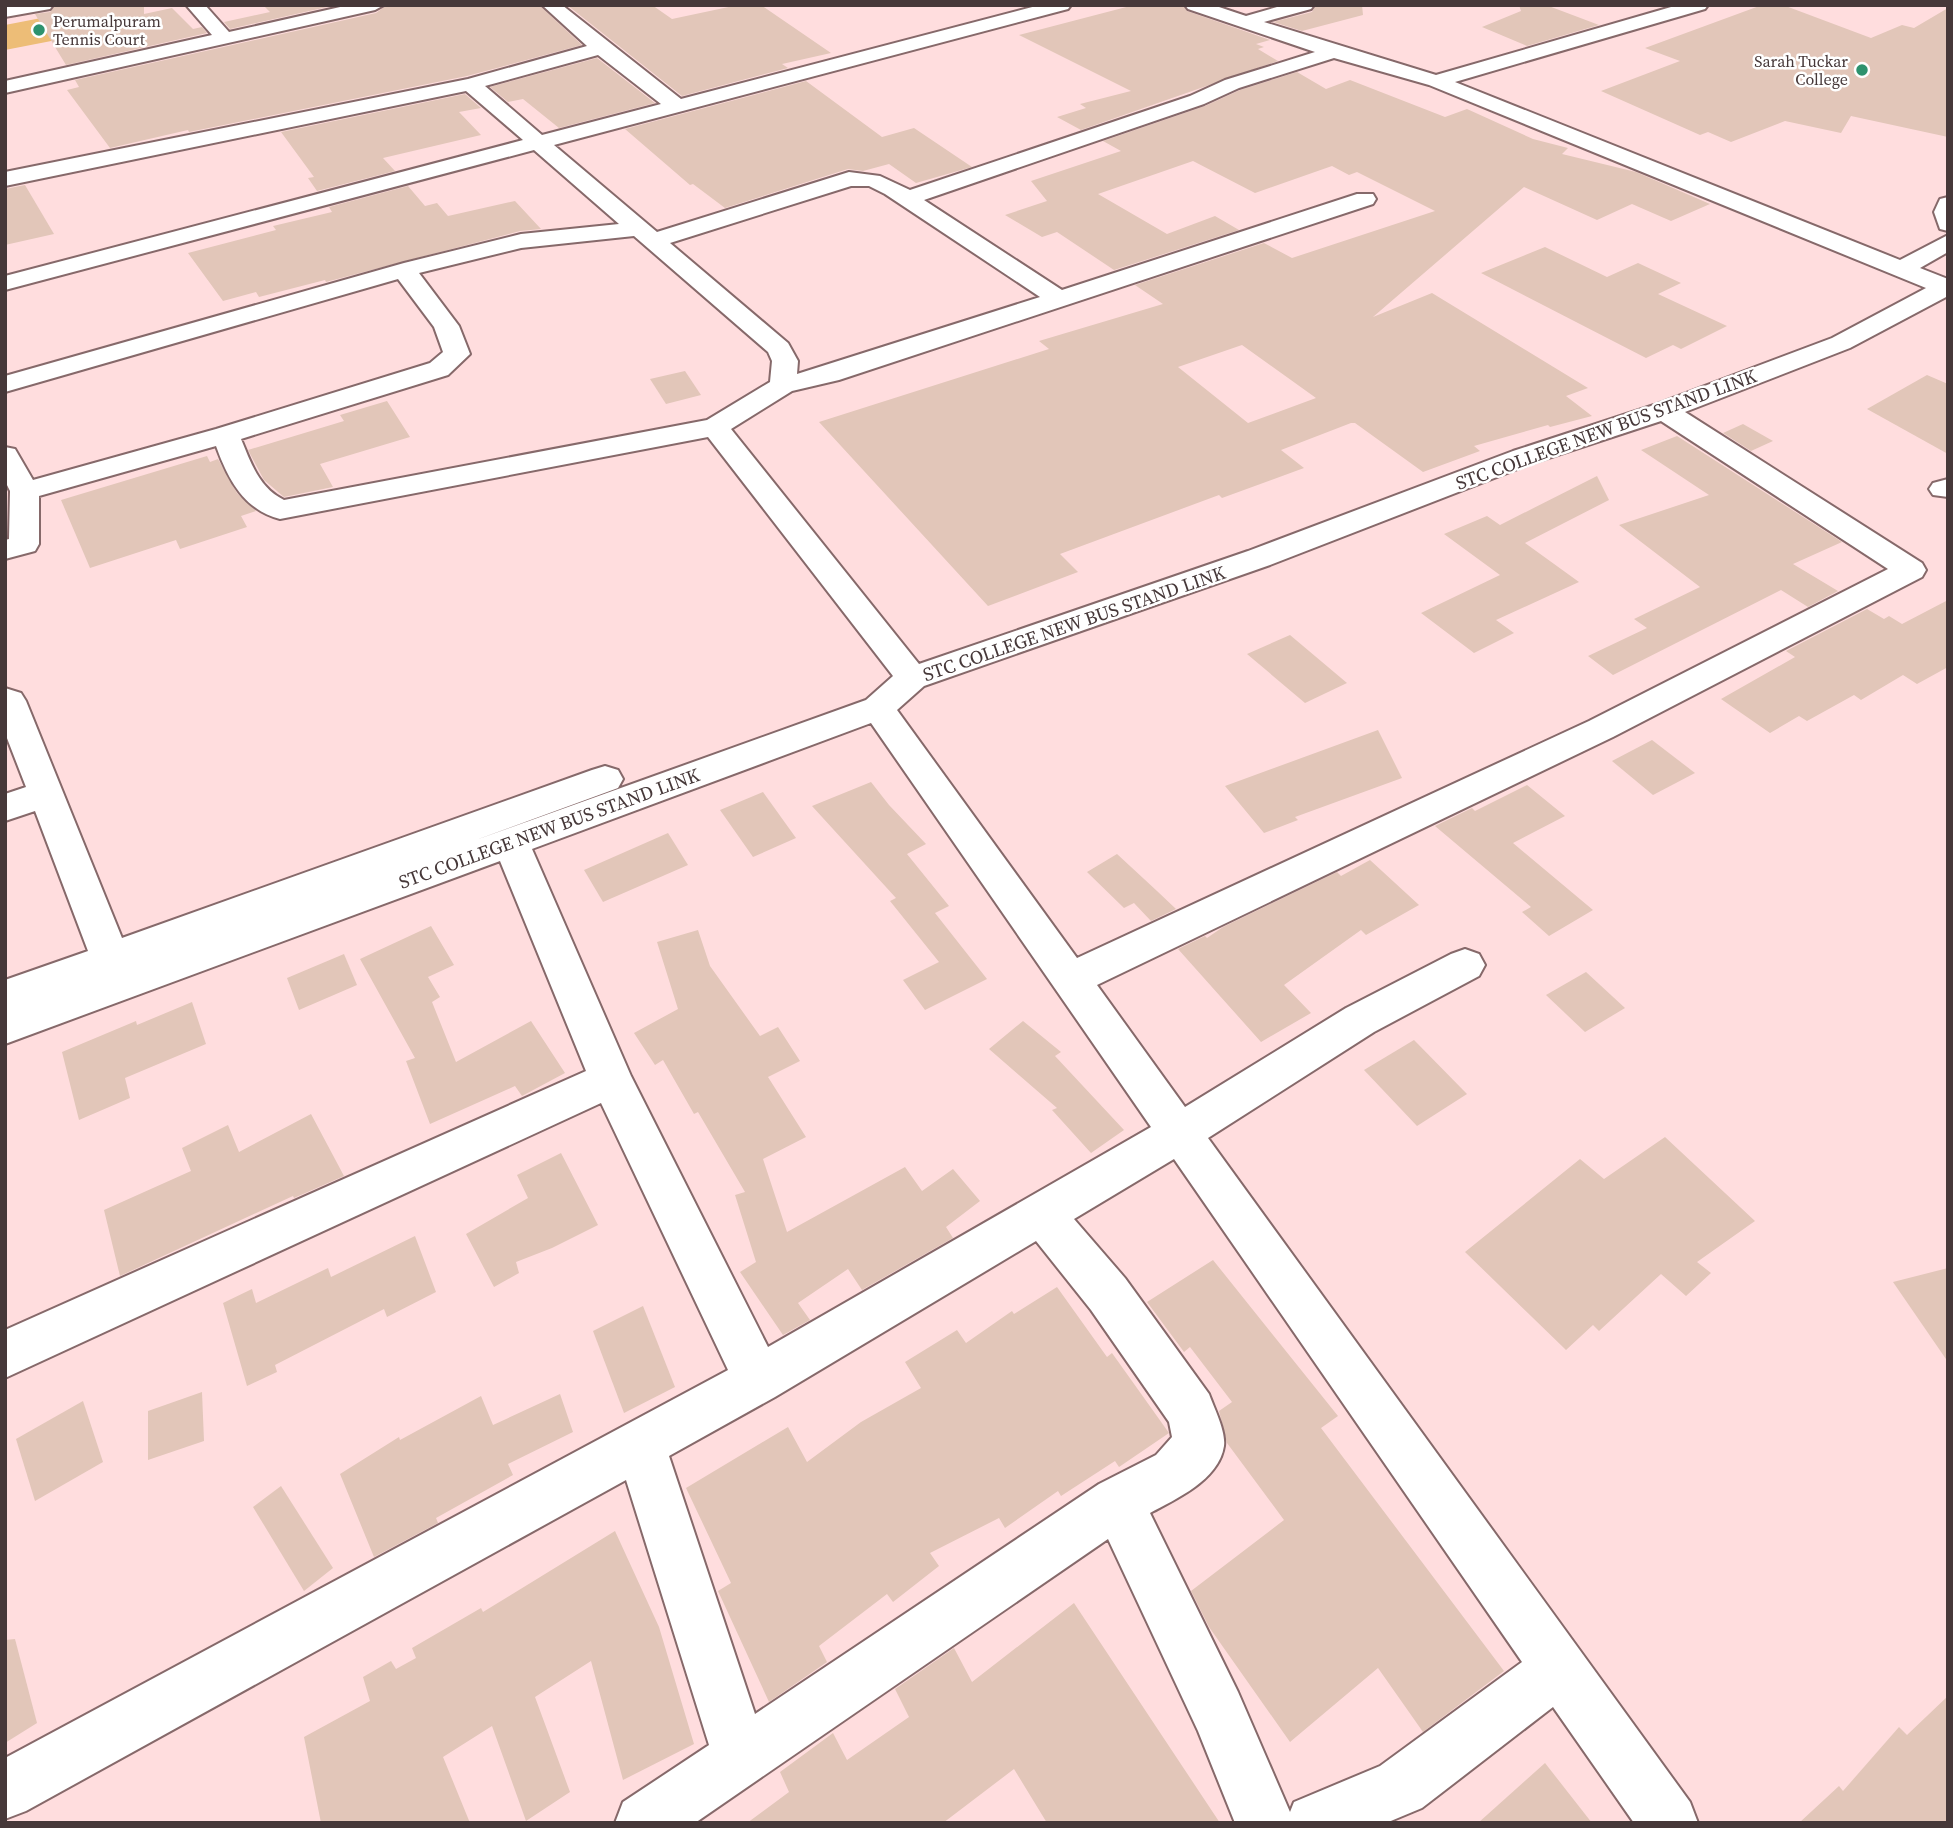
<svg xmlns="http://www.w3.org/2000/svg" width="1953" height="1828" font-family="'Source Serif 4',serif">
	<rect width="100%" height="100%" fill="#ffddde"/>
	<path fill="#edbd77" d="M62 14 77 36 5 50V25Z"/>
	<g fill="#e2c6b9" fill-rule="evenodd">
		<path d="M55 5H144V14L172 8 193 29 202 27 207 33 66 65 35 14 50 12Z"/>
		<path d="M263 5H336L230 29 224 22 270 12Z"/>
		<path d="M387 5H539L582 45 467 76 189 132 188 130 110 148 67 90 79 87 75 80 376 13Z"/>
		<path d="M567 5H652L672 19 738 5H761L831 53 782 64 788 68 682 96Z"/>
		<path d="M1134 5H1183L1187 11 1270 40 1256 44 1264 47 1258 49 1278 61 1081 130 1057 117 1086 108 1080 104 1131 91 1019 35Z"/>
		<path d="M1316 5H1362L1363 15 1302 31 1273 22 1312 12Z"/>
		<path d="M1519 5H1546L1599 25 1527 46 1482 27 1521 11Z"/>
		<path d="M1762 5H1783L1871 38 1902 25 1914 28 1948 8V137L1851 116 1841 133 1785 121 1731 142 1708 132 1700 135 1601 91 1680 61 1645 48Z"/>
		<path d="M597 58 655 103 559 128 523 99 508 102 490 87Z"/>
		<path d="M1297 72 1326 89 1350 80 1445 117 1467 109 1533 139 1568 148 1562 154 1636 172 1710 204 1671 221 1632 204 1597 220 1524 187 1373 317 1432 293 1588 388 1566 396 1592 416 1550 427 1548 425 1474 446 1480 451 1423 472 1355 423H1351L1281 450 1304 468 1222 498 1219 495 1060 554 1078 572 988 606 819 422 1049 349 1039 341 1163 304 1135 285 1264 243 1292 258 1435 211 1357 172 1349 175 1332 166 1255 193 1193 161 1098 194 1167 234 1215 216 1239 230 1114 270 1057 232 1042 237 1005 215 1047 201 1031 181 1121 151 1103 141 1205 106 1240 90ZM1242 345 1316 398 1248 423 1178 367Z"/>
		<path d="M806 81 882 137 914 128 972 167 916 183 889 164 863 171 848 169 725 208 693 184 690 185 625 129Z"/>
		<path d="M465 94 481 108 459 112 481 135 383 158 395 171 317 191 308 178 314 177 281 132Z"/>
		<path d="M25 185 54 234 5 245V189Z"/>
		<path d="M408 186 425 206 437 203 448 216 515 201 541 229 520 231 326 282 325 280 259 297 256 292 223 301 188 253 276 230 273 226 332 212 329 207Z"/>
		<path d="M1545 247 1607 277 1638 263 1681 283 1658 294 1727 326 1681 349 1673 345 1646 358 1481 273Z"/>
		<path d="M685 371 701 395 666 404 650 379Z"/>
		<path d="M1927 375 1948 384V454L1867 409Z"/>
		<path d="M387 401 410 437 320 464 333 487 284 497 264 480 248 450 344 421 340 415Z"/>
		<path d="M1743 424 1773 441 1751 451 1723 433Z"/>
		<path d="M1677 436 1842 542 1793 564 1838 591 1808 607 1781 590 1613 675 1588 656 1647 628 1634 619 1700 587 1619 525 1709 495 1641 450Z"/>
		<path d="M207 456 210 462 218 459 237 493 256 511 241 516 247 527 180 549 176 540 90 568 61 500Z"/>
		<path d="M1597 476 1609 500 1525 543 1579 582 1496 620 1514 633 1474 653 1421 613 1500 575 1444 534 1487 516 1500 525Z"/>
		<path d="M1948 600V667L1917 684 1903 675 1861 700 1854 695 1807 721 1799 716 1770 733 1721 699 1795 657 1786 651 1867 609 1884 619 1889 616 1902 624Z"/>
		<path d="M1290 635 1347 683 1305 703 1247 654Z"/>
		<path d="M1378 730 1402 778 1295 817 1298 820 1264 833 1225 786Z"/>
		<path d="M1652 740 1695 773 1653 795 1612 761Z"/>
		<path d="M871 782 889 805 926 844 907 854 949 906 935 913 987 979 925 1010 903 980 939 962 890 901 896 898 812 806Z"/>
		<path d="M1527 785 1565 816 1513 843 1593 910 1549 936 1522 912 1531 907 1435 826 1472 808 1475 811Z"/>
		<path d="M763 792 796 838 753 857 720 810Z"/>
		<path d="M668 833 688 865 603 902 584 870Z"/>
		<path d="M1117 854 1157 891 1176 909 1151 921 1134 903 1124 908 1087 872Z"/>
		<path d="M1370 860 1419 905 1366 935 1361 930 1284 985 1311 1013 1261 1042 1178 949 1205 936 1207 938 1223 927 1337 872 1341 876Z"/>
		<path d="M431 926 454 965 428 977 440 997 432 1002 456 1062 531 1021 565 1073 522 1096 515 1086 430 1124 406 1061 415 1058 360 959Z"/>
		<path d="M698 930 710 966 760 1036 778 1027 800 1061 768 1077 806 1137 763 1159 787 1232 905 1167 922 1191 953 1169 980 1201 946 1227 953 1238 862 1290 848 1269 798 1303 810 1320 783 1335 740 1272 756 1262 735 1195 745 1192 698 1112 694 1114 663 1060 655 1065 634 1033 678 1009 657 942Z"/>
		<path d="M344 954 357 985 299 1010 287 978Z"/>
		<path d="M1586 972 1625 1008 1585 1032 1546 995Z"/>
		<path d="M192 1002 206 1044 125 1078 130 1098 79 1120 62 1052 136 1021 137 1025Z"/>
		<path d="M1023 1021 1061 1052 1055 1056 1124 1130 1091 1153 1052 1110 1057 1108 989 1049Z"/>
		<path d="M1414 1040 1467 1094 1417 1126 1364 1070Z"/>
		<path d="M311 1114 344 1176 294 1198 293 1196 120 1276 104 1210 191 1171 182 1148 228 1125 239 1152Z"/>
		<path d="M1665 1137 1755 1221 1697 1262 1711 1273 1686 1296 1661 1274 1599 1331 1593 1325 1566 1350 1465 1252 1580 1159 1604 1179Z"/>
		<path d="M561 1153 598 1225 552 1248 516 1262 519 1273 494 1287 466 1234 528 1198 517 1175Z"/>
		<path d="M415 1236 436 1292 387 1317 384 1309 275 1365 277 1372 247 1386 223 1303 252 1289 256 1303 328 1268 331 1277Z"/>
		<path d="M1213 1260 1338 1416 1321 1428 1504 1671 1423 1732 1378 1668 1290 1742 1209 1627 1191 1591 1284 1520 1227 1443 1219 1411 1232 1402 1190 1347 1184 1352 1147 1302Z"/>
		<path d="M1948 1268V1362L1893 1282Z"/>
		<path d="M1057 1287 1107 1357 1112 1353 1169 1433 1119 1467 1115 1461 1061 1496 1058 1491 1005 1528 999 1518 930 1553 939 1566 893 1602 887 1594 819 1646 827 1662 769 1702 718 1591 731 1583 686 1488 788 1427 807 1462 861 1422 921 1388 905 1362 957 1330 966 1343 1012 1311 1014 1314Z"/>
		<path d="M643 1306 675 1387 624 1413 593 1331Z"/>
		<path d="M202 1392 204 1441 148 1460V1411Z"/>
		<path d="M560 1394 573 1432 508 1464 513 1475 436 1518 438 1523 374 1557 340 1474 399 1437 400 1440 481 1396 493 1425Z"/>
		<path d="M83 1401 103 1462 35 1501 16 1439Z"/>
		<path d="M281 1486 333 1568 304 1591 253 1507Z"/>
		<path d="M615 1531 659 1627 694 1744 623 1780 591 1661 535 1697 570 1792 526 1821 492 1726 443 1757 470 1823H321L304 1737 370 1701 363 1677 391 1661 396 1669 416 1658 412 1648 481 1608 483 1612Z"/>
		<path d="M1074 1603 1220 1823H1047L1014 1769 943 1823H747L789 1792 780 1772 833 1733 847 1760 909 1717 895 1689 954 1648 972 1682Z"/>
		<path d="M15 1639 37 1723 5 1743V1640Z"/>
		<path d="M1948 1696V1823H1799L1839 1786 1843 1791 1899 1727 1907 1735Z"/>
		<path d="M1545 1763 1592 1823H1478Z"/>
	</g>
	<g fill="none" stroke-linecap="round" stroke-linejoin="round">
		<g stroke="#86696a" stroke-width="4">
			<g id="minor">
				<path d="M12 5H53L50 9 5 17V6Z"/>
				<path d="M186 5H205L229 32 349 5H384L375 10 5 93V81L212 35Z"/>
				<path d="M542 5H562L681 99 1040 5H1071L1068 9 554 145 657 232 849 172 880 176 910 190 1190 96 1225 80 1315 52 1188 9 1185 5H1213L1246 16 1284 5H1314L1311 9 1264 22 1436 75 1678 5H1708L1705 9 1455 82 1900 260 1948 235V252L1920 268 1948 279V296L1850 348 1685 412 1922 563 1926 570 1922 577 1613 737 1097 985 1185 1107 1346 1008 1451 954 1465 949 1479 954 1485 965 1479 976 1374 1032 1208 1138 1690 1802 1698 1823H1634L1553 1707 1422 1808 1386 1823H1235L1198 1731 1108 1539 695 1823H615L623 1802 709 1745 626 1480 26 1811 5 1819V1758L728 1370 601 1103 5 1378V1330L586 1071 500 861 5 1044V980L88 951 35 811 5 821V794L26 787 5 733V688L21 693 26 701 122 938 592 770 605 766 618 770 623 779 618 788 473 841 866 700 893 676 708 437 280 519C244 510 228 479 216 446L39 496V544L35 551 5 559V540L9 539 10 491 5 481V447L15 449 33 480 216 429 430 363 443 352 434 327 398 279 5 392V376L404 263 521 234 619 224 534 150 5 290V276L523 140 466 91 5 186V172L468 79 587 46ZM598 55 661 104 542 135 485 86ZM1334 58 1429 85 1926 288 1832 338 1654 405 1513 451 1248 551 919 664 731 429 792 391 839 380 1373 204 1376 199 1373 194H1357L1062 290 924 200 1204 104 1239 88ZM851 186H869L885 194 1040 297 797 374 798 361 788 343 670 243ZM634 236 768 352 772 361 770 382 707 420 284 500C259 488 251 463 241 439L448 375 470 354 459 326 419 273 521 248ZM1661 421 1888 569 1589 721 1077 958 897 710 924 686 1270 565 1533 463ZM871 723 1151 1127 768 1347 631 1076 532 849ZM1174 1159 1522 1662 1380 1766 1294 1802 1290 1812 1238 1692 1150 1513C1176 1499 1219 1480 1224 1446 1226 1431 1214 1408 1209 1394L1125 1278 1074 1219ZM1036 1241 1091 1310 1169 1422 1172 1437 1156 1455 1099 1484 755 1714 669 1456 775 1397Z"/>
				<path d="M1948 197V231L1940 229 1934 212 1940 199Z"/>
				<path d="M1948 479V497L1933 495 1929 489 1933 483Z"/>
			</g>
		</g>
		<use href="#minor" fill="#fff" fill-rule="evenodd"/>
	</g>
	<g fill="#2d926e" stroke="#fff" stroke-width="2.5">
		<circle cx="39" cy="30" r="7"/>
		<circle cx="1862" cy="70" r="7"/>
	</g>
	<g text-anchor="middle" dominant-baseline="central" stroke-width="5" stroke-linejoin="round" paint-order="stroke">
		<g font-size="16" fill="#463839" stroke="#fff" text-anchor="start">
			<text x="53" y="21">Perumalpuram<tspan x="53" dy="18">Tennis Court</tspan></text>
			<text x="1848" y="61" text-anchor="end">Sarah Tuckar<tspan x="1848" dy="18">College</tspan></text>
		</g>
		<g font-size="19" fill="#463839" stroke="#fff">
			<text transform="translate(1606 429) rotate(-20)">STC COLLEGE NEW BUS STAND LINK</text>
			<text transform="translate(1074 623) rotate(-19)">STC COLLEGE NEW BUS STAND LINK</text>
			<text transform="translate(549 828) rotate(-20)">STC COLLEGE NEW BUS STAND LINK</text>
		</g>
	</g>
	<rect width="1953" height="1828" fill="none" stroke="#463839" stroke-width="14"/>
</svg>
